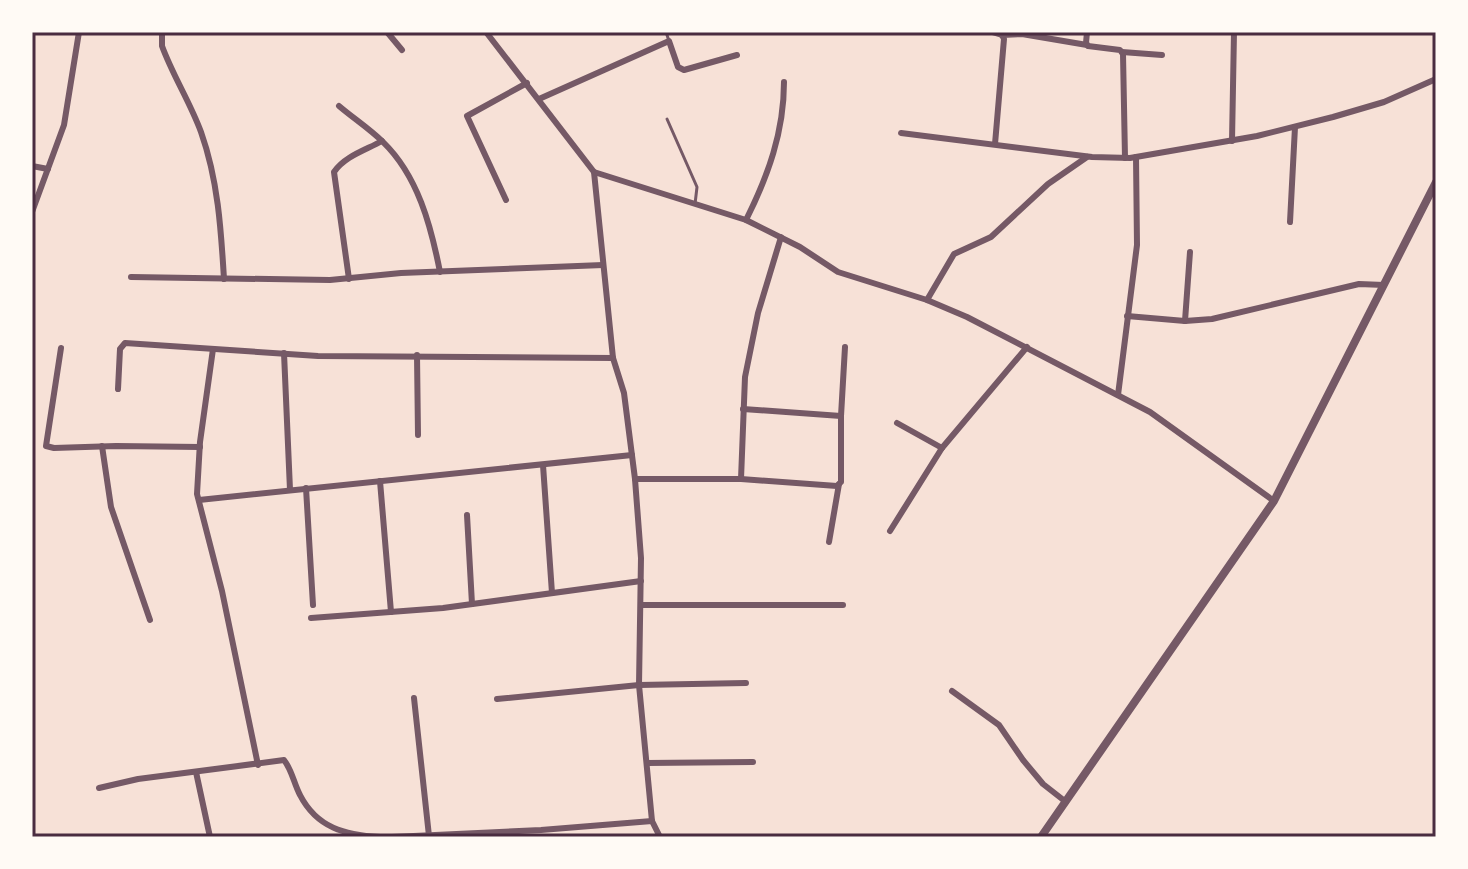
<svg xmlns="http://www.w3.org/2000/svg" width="1468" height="869" font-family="'Space Grotesk',sans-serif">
	<rect width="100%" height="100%" fill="#f7e1d7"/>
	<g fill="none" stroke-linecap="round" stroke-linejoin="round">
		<g stroke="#755966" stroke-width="3">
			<path d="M666 32 669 41"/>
			<path d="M667 119 697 187 695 204"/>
		</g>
		<g stroke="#755966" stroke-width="6">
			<path d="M162 32V46C173 76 190 102 201 132 218 180 221 229 224 279"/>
			<path d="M387 32 402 50"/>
			<path d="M486 32 594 172 613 358 624 393 635 479 641 558 639 685 652 821 660 837"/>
			<path d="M992 32 1002 35 1004 39 995 144"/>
			<path d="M1087 32 1086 43 1088 46 1120 50 1123 54 1125 158"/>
			<path d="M1002 35 1022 34 1087 45"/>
			<path d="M1122 52 1162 55"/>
			<path d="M539 99 669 41 678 67 684 70 737 55"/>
			<path d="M339 106C353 118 370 129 383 142 418 176 431 226 440 272"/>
			<path d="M901 133 1092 157 1130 158 1257 136 1333 117 1384 102 1436 79"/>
			<path d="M1232 141 1234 32"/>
			<path d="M32 166 48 169"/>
			<path d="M594 172 746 220 800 247 838 272 927 300 967 317 1150 412 1274 501"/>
			<path d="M506 200 467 116 527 83"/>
			<path d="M32 212 64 125 79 32"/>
			<path d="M746 220C768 176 784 132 784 82"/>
			<path d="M1290 222 1295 127"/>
			<path d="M131 277 330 280 401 273 603 265"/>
			<path d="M349 279 334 172C345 156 366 150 382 141"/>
			<path d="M927 300 954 254 991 237 1048 184 1087 157"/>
			<path d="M1127 316 1185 321 1212 319 1359 284 1384 285"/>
			<path d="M1185 321 1190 252"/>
			<path d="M61 348 46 446 54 448 116 446 200 447"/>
			<path d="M213 349 200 442 197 494 222 591 258 765"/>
			<path d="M284 353 290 490"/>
			<path d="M417 355 418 435"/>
			<path d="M118 389 120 349 125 343 318 356 613 358"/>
			<path d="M1118 395 1137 245 1136 157"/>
			<path d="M743 409 841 416"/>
			<path d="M897 423 942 448"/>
			<path d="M102 446 111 507 150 620"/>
			<path d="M543 465 552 593"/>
			<path d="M635 479H741L837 486 841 482V416L845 347"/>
			<path d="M741 479 745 377 758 313 781 237"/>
			<path d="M380 481 391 612"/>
			<path d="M306 488 313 605"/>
			<path d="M199 500 632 455"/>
			<path d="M467 515 472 604"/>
			<path d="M890 531 942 448 1027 347"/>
			<path d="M829 542 839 484"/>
			<path d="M641 605H843"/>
			<path d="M311 618 443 608 641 581"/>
			<path d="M952 691 999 725 1023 760 1043 784 1066 802"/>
			<path d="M414 698 429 836"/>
			<path d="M497 699 639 685 746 683"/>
			<path d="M647 763 753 762"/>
			<path d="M196 772 210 837"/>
			<path d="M99 788 138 779 284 760C292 770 294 784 300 795 317 828 345 835 380 837"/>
			<path d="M392 837 541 830 652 821"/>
		</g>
		<path stroke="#755966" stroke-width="8" d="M1041 837 1274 501 1436 182"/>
	</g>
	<rect width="1468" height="869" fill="none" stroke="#fffaf5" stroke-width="68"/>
	<rect x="34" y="34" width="1400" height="801" fill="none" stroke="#4a2c40" stroke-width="3"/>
</svg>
